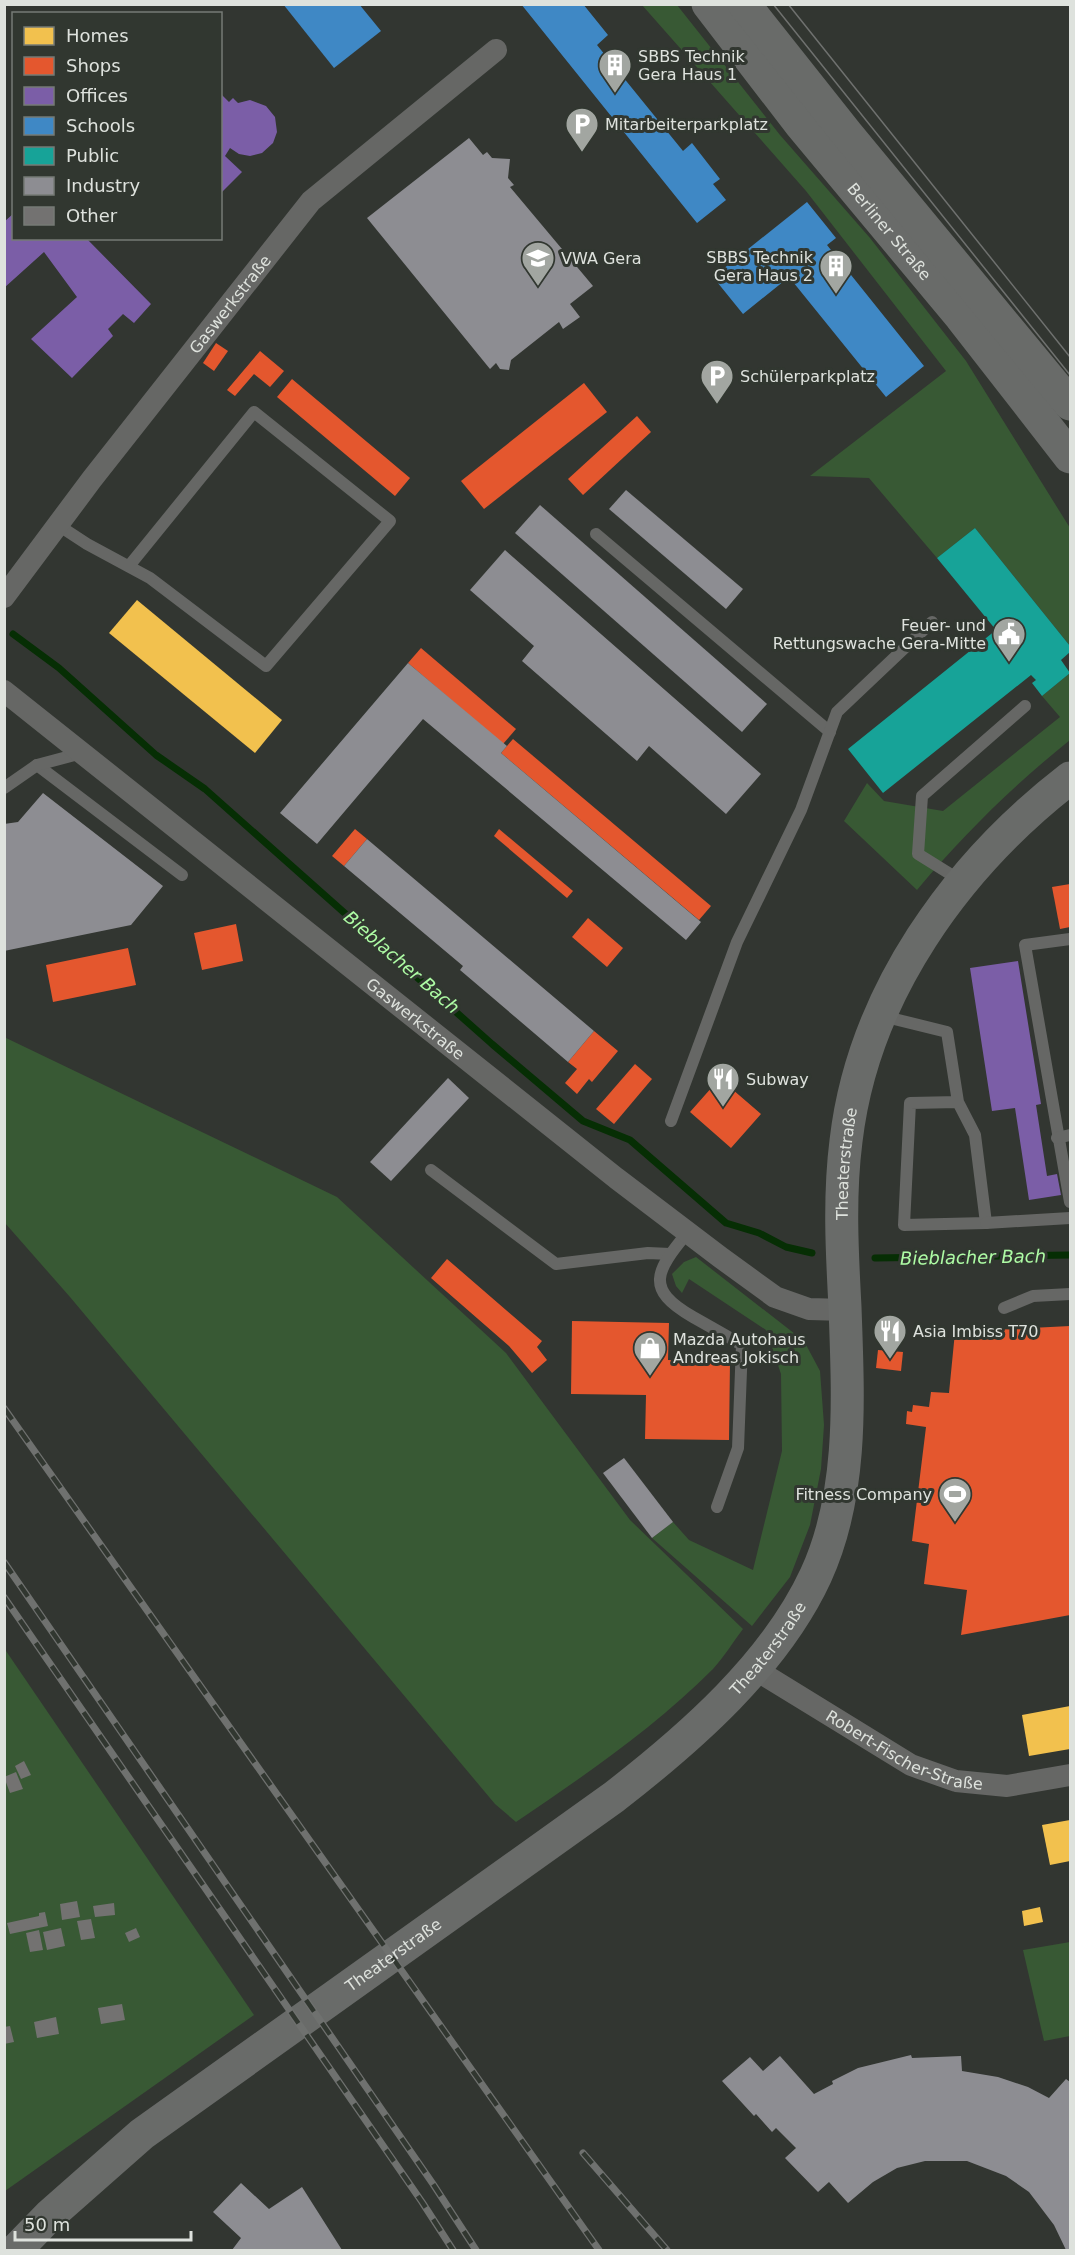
<svg xmlns="http://www.w3.org/2000/svg" width="1075" height="2255" font-family="'DejaVu Sans',sans-serif">
	<rect width="100%" height="100%" fill="#323631"/>
	<g fill="#385934">
		<path d="M642 5H677L780 135 870 238 966 361 1070 528V646L975 528 937 558 869 478 810 476 946 371 806 191Z"/>
		<path d="M1070 673V740C1014 785 964 834 917 890L844 821 867 783 884 801 943 811 1060 717 1042 696Z"/>
		<path d="M4 1037 337 1197 506 1353 630 1520 743 1629C733 1642 724 1657 713 1669 654 1728 584 1776 516 1822L495 1804 70 1297 5 1223Z"/>
		<path d="M696 1257 804 1341 820 1371 824 1425 821 1469 810 1525 790 1577 752 1626 652 1538 673 1522 689 1540 753 1570 782 1451 781 1374 766 1330 689 1279 682 1293 676 1286 672 1274 684 1262Z"/>
		<path d="M4 1648 254 2015 5 2191H4Z"/>
		<path d="M1070 1942V2036L1044 2041 1023 1950Z"/>
	</g>
	<g fill="#f2c14e">
		<path d="M137 600 282 720 255 753 109 633Z"/>
		<path d="M1070 1706V1749L1029 1756 1022 1715Z"/>
		<path d="M1070 1820V1861L1050 1865 1042 1825Z"/>
		<path d="M1040 1907 1043 1922 1024 1926 1022 1911Z"/>
	</g>
	<g fill="#e4572e">
		<path d="M216 343 228 351 214 371 203 363Z"/>
		<path d="M260 351 284 371 270 387 254 374 235 396 227 390Z"/>
		<path d="M292 379 410 478 395 496 277 397Z"/>
		<path d="M584 383 607 412 484 509 461 481Z"/>
		<path d="M637 416 651 432 583 495 568 479Z"/>
		<path d="M421 648 516 729 503 744 408 663Z"/>
		<path d="M513 739 711 906 699 920 501 753Z"/>
		<path d="M355 829 367 839 344 866 332 856Z"/>
		<path d="M499 829 573 891 567 898 494 836Z"/>
		<path d="M1070 884V927L1060 929 1052 887Z"/>
		<path d="M588 918 623 948 607 967 572 937Z"/>
		<path d="M236 924 243 961 202 970 194 933Z"/>
		<path d="M128 948 136 985 53 1002 46 965Z"/>
		<path d="M594 1031 618 1051 592 1082 589 1079 577 1094 565 1083 577 1069 568 1062Z"/>
		<path d="M635 1064 652 1079 614 1124 596 1109Z"/>
		<path d="M725 1083 761 1114 731 1148 690 1112 713 1086 718 1091Z"/>
		<path d="M447 1259 542 1341 537 1347 547 1360 532 1373 509 1346 431 1278Z"/>
		<path d="M572 1321 669 1323 668 1360 730 1361 729 1440 645 1439 646 1395 571 1394Z"/>
		<path d="M1070 1326V1615L961 1635 967 1590 924 1584 929 1544 912 1541 926 1427 906 1424 907 1411 912 1412 913 1405 929 1407 931 1392 949 1393 955 1332Z"/>
		<path d="M878 1350 903 1352 901 1371 876 1368Z"/>
	</g>
	<g fill="#7b5ea7">
		<path d="M220 93 229 102 233 98 238 103 250 100 266 106 275 117 277 132 273 143 262 153 250 156 239 154 230 148 225 156 242 172 220 194Z"/>
		<path d="M14 213V238H86L151 304 134 323 123 314 108 329 113 336 72 378 31 339 77 297 44 252 4 288V222Z"/>
		<path d="M1018 961 1041 1104 1036 1105 1047 1176 1057 1174 1061 1195 1029 1200 1015 1108 992 1111 970 968Z"/>
	</g>
	<g fill="#3f88c5">
		<path d="M283 4H359L381 31 334 68Z"/>
		<path d="M521 4H583L608 35 597 45 683 151 692 143 720 179 713 184 726 200 697 223Z"/>
		<path d="M807 202 836 238 827 245 924 366 886 397 789 277 743 314 713 277Z"/>
	</g>
	<path fill="#17a398" d="M975 528 1070 646V652L1061 660 1070 673 1042 696 1032 683 1036 680 1031 675 883 793 848 749 996 630 937 558Z"/>
	<g fill="#8d8d92">
		<path d="M469 138 483 155 487 152 492 158 510 159 508 178 514 185 510 187 593 286 570 304 580 317 563 329 559 322 511 360 509 370 500 369 496 363 490 369 367 218Z"/>
		<path d="M626 490 743 589 726 609 609 509Z"/>
		<path d="M540 505 767 704 742 732 515 533Z"/>
		<path d="M505 550 761 774 726 814 649 746 637 761 522 661 534 646 470 590Z"/>
		<path d="M408 663 507 746 501 753 701 922 686 940 423 719 317 844 280 813Z"/>
		<path d="M43 793 163 886 131 925 4 951V824L18 822Z"/>
		<path d="M367 839 594 1031 568 1062 460 970 463 966 344 866Z"/>
		<path d="M448 1078 469 1098 391 1181 370 1162Z"/>
		<path d="M624 1458 673 1522 652 1538 603 1473Z"/>
		<path d="M911 2055 912 2058 961 2056 962 2071 998 2077 1028 2087 1049 2098 1066 2079 1070 2082V2250H1066L1054 2225 1029 2192 1006 2176 967 2161H925L897 2168 873 2182 848 2203 829 2182 818 2192 785 2158 796 2148 776 2128 772 2132 756 2114 754 2116 722 2081 750 2057 763 2071 780 2056 814 2094 833 2084 832 2081 858 2068Z"/>
		<path d="M241 2183 269 2209 302 2187 342 2250H232L241 2238 213 2212Z"/>
	</g>
	<g fill="none" stroke-linecap="round" stroke-linejoin="round">
		<g stroke="#062e04" stroke-width="7">
			<path d="M13 634 59 668 156 755 205 789 492 1044 583 1121 630 1140 726 1223 759 1233 786 1247 812 1253"/>
			<path d="M875 1258 1070 1255"/>
		</g>
	</g>
	<g fill="#737271">
		<path d="M24 1761 31 1775 21 1779 15 1766Z"/>
		<path d="M16 1772 23 1789 10 1793 4 1777Z"/>
		<path d="M77 1901 80 1917 62 1920 60 1904Z"/>
		<path d="M114 1903 115 1915 95 1917 93 1906Z"/>
		<path d="M45 1912 48 1926 10 1934 7 1923 39 1916V1913Z"/>
		<path d="M91 1919 95 1938 81 1940 77 1921Z"/>
		<path d="M61 1928 65 1946 47 1950 43 1932Z"/>
		<path d="M136 1928 140 1937 129 1942 125 1933Z"/>
		<path d="M39 1930 43 1950 30 1952 26 1933Z"/>
		<path d="M122 2004 125 2020 101 2024 98 2008Z"/>
		<path d="M56 2017 59 2034 37 2038 34 2022Z"/>
		<path d="M10 2026 14 2042 4 2044V2027Z"/>
	</g>
	<g fill="none" stroke-linecap="round" stroke-linejoin="round">
		<g stroke="#666765" stroke-width="12">
			<path d="M58 525 87 544 150 578 266 666 390 521 254 412 129 566"/>
			<path d="M596 534 830 732"/>
			<path d="M37 765 182 875"/>
			<path d="M4 788 37 765 82 753"/>
			<path d="M963 882 918 854 922 796 1025 706"/>
			<path d="M1070 939 1025 945 1070 1202"/>
			<path d="M882 1016 947 1032 958 1102 975 1135 986 1223 904 1225 910 1103 958 1102"/>
			<path d="M671 1121 737 942 801 810 837 712 932 622"/>
			<path d="M1057 1138 1070 1135"/>
			<path d="M431 1170 556 1264 648 1253 670 1254"/>
			<path d="M986 1223 1070 1218"/>
			<path d="M687 1233C656 1271 644 1289 693 1317 709 1326 725 1335 742 1345L738 1448 717 1507"/>
			<path d="M1004 1308 1033 1296 1070 1294"/>
		</g>
		<g stroke="#666765" stroke-width="22">
			<path id="s1" d="M4 597 92 479 311 201 496 50"/>
			<path id="s2" d="M4 691 616 1178 720 1257 775 1297 809 1309 845 1310"/>
			<path id="s3" d="M753 1668 911 1765 956 1781 1007 1786 1070 1775"/>
		</g>
		<g stroke="#696b69" stroke-width="33">
			<path id="s4" d="M708 4 801 125 961 317 1070 457"/>
			<path d="M744 4 847 134 1070 404"/>
			<path id="s5" d="M16 2250 49 2216 142 2134 614 1797C690 1738 775 1664 816 1575 854 1492 848 1396 845 1307 842 1252 839 1196 846 1141 863 995 956 866 1070 778"/>
		</g>
		<g stroke="#6f716f" stroke-width="1.5">
			<path d="M773 4 1070 375"/>
			<path d="M788 4 1070 357"/>
		</g>
		<g stroke="#6f716f" stroke-width="7">
			<g id="rail">
				<path d="M4 1408 599 2250"/>
				<path d="M4 1562 433 2184 476 2250"/>
				<path d="M4 1597 422 2202 453 2250"/>
				<path d="M583 2153 667 2250"/>
			</g>
		</g>
		<use href="#rail" stroke="#313730" stroke-width="4.5" stroke-dasharray="14" stroke-linecap="butt"/>
	</g>
	<defs>
		<g id="building-pin" transform="scale(1.725)"><path d="M0 17L-7.5 6A9.5 9.5 0 1 1 7.5 6Z" fill="#a2a6a1" stroke="#313730"/><path d="M-4-6H4V6H1V3H-1V6H-4ZM-2.5-4.3h1.7v1.8h-1.7ZM.8-4.3h1.7v1.8H.8ZM-2.5-1h1.7V.8h-1.7ZM.8-1h1.7V.8H.8Z" fill="#fff"/></g>
		<g id="parking-pin" transform="scale(1.725)"><path d="M0 17L-7.5 6A9.5 9.5 0 1 1 7.5 6Z" fill="#a2a6a1" stroke="#313730"/><path d="M-3.5-5.5H1a3.5 3.5 0 0 1 0 7H-1V5.5H-3.5ZM-1-3.4V-.6H.8a1.4 1.4 0 0 0 0-2.8Z" fill="#fff"/></g>
		<g id="university-pin" transform="scale(1.725)"><path d="M0 17L-7.5 6A9.5 9.5 0 1 1 7.5 6Z" fill="#a2a6a1" stroke="#313730"/><path d="M0-5L7-2L0 1L-7-2ZM-4 1L0 2.5L4 1V4Q0 6-4 4Z" fill="#fff"/></g>
		<g id="civic-pin" transform="scale(1.725)"><path d="M0 17L-7.5 6A9.5 9.5 0 1 1 7.5 6Z" fill="#a2a6a1" stroke="#313730"/><path d="M-.6-6.5H3V-4.5H.6V-3L4-1V1h2V6H-6V1h2V-1L-.6-3ZM-1.2 2.5V6h2.4V2.5Z" fill="#fff"/></g>
		<g id="restaurant-pin" transform="scale(1.725)"><path d="M0 17L-7.5 6A9.5 9.5 0 1 1 7.5 6Z" fill="#a2a6a1" stroke="#313730"/><path d="M-5-6h1v4h1v-4h1v4h1v-4h1v5L-1.5 .5V6h-2V.5L-5-1ZM5-6V6H3V1.5H1.5Q1.5-4 5-6Z" fill="#fff"/></g>
		<g id="shop-pin" transform="scale(1.725)"><path d="M0 17L-7.5 6A9.5 9.5 0 1 1 7.5 6Z" fill="#a2a6a1" stroke="#313730"/><path d="M-5-2.5h2.3a2.7 3.5 0 0 1 5.4 0H5L5.5 6h-11ZM-1.5-2.5h3a1.5 2.3 0 0 0-3 0Z" fill="#fff"/></g>
		<g id="stadium-pin" transform="scale(1.725)"><path d="M0 17L-7.5 6A9.5 9.5 0 1 1 7.5 6Z" fill="#a2a6a1" stroke="#313730"/><path d="M0-5a6.5 5 0 1 0 0 10a6.5 5 0 1 0 0-10ZM-3.5-1.8h7v3.6h-7Z" fill="#fff"/></g>
	</defs>
	<g fill-rule="evenodd">
		<use href="#building-pin" x="615" y="65"/>
		<use href="#parking-pin" x="582" y="124"/>
		<use href="#university-pin" x="538" y="258"/>
		<use href="#building-pin" x="836" y="266"/>
		<use href="#parking-pin" x="717" y="376"/>
		<use href="#civic-pin" x="1009" y="634"/>
		<use href="#restaurant-pin" x="723" y="1079"/>
		<use href="#restaurant-pin" x="890" y="1331"/>
		<use href="#shop-pin" x="650" y="1348"/>
		<use href="#stadium-pin" x="955" y="1494"/>
	</g>
	<g text-anchor="middle" dominant-baseline="central" stroke-width="6" stroke-linejoin="round" paint-order="stroke">
		<g font-size="16" fill="#dee2dd" stroke="#313730" text-anchor="start">
			<text x="638" y="56">SBBS Technik<tspan x="638" dy="18">Gera Haus 1</tspan></text>
			<text x="605" y="124">Mitarbeiterparkplatz</text>
			<text x="813" y="257" text-anchor="end">SBBS Technik<tspan x="813" dy="18">Gera Haus 2</tspan></text>
			<text x="561" y="258">VWA Gera</text>
			<text x="740" y="376">Schülerparkplatz</text>
			<text x="986" y="625" text-anchor="end">Feuer- und<tspan x="986" dy="18">Rettungswache Gera-Mitte</tspan></text>
			<text x="746" y="1079">Subway</text>
			<text x="913" y="1331">Asia Imbiss T70</text>
			<text x="673" y="1339">Mazda Autohaus<tspan x="673" dy="18">Andreas Jokisch</tspan></text>
			<text x="932" y="1494" text-anchor="end">Fitness Company</text>
		</g>
		<g font-size="16" fill="#dee2dd" stroke="#313730">
			<text stroke="none"><textPath href="#s4" startOffset="291">Berliner Straße</textPath></text>
			<text stroke="none"><textPath href="#s1" startOffset="370">Gaswerkstraße</textPath></text>
			<text stroke="none"><textPath href="#s2" startOffset="526">Gaswerkstraße</textPath></text>
			<text stroke="none"><textPath href="#s5" startOffset="1470">Theaterstraße</textPath></text>
			<text stroke="none"><textPath href="#s5" startOffset="966">Theaterstraße</textPath></text>
			<text stroke="none"><textPath href="#s3" startOffset="174">Robert-Fischer-Straße</textPath></text>
			<text stroke="none"><textPath href="#s5" startOffset="480">Theaterstraße</textPath></text>
		</g>
		<g font-size="18" font-style="italic" fill="#aefca5" stroke="#313730">
			<text transform="translate(402 962) rotate(41)">Bieblacher Bach</text>
			<text transform="translate(973 1257) rotate(-1)">Bieblacher Bach</text>
		</g>
	</g>
	<rect width="1075" height="2255" fill="none" stroke="#dee2dd" stroke-width="12"/>
	<rect x="12" y="12" width="210" height="228" fill="#313730" stroke="#767b75" stroke-width="1.5"/>
	<rect x="24" y="27" width="30" height="18" fill="#f2c14e" stroke="#767b75" stroke-width="1.5"/>
	<text x="66" y="42" font-size="18" fill="#dee2dd">Homes</text>
	<rect x="24" y="57" width="30" height="18" fill="#e4572e" stroke="#767b75" stroke-width="1.5"/>
	<text x="66" y="72" font-size="18" fill="#dee2dd">Shops</text>
	<rect x="24" y="87" width="30" height="18" fill="#7b5ea7" stroke="#767b75" stroke-width="1.5"/>
	<text x="66" y="102" font-size="18" fill="#dee2dd">Offices</text>
	<rect x="24" y="117" width="30" height="18" fill="#3f88c5" stroke="#767b75" stroke-width="1.5"/>
	<text x="66" y="132" font-size="18" fill="#dee2dd">Schools</text>
	<rect x="24" y="147" width="30" height="18" fill="#17a398" stroke="#767b75" stroke-width="1.5"/>
	<text x="66" y="162" font-size="18" fill="#dee2dd">Public</text>
	<rect x="24" y="177" width="30" height="18" fill="#8d8d92" stroke="#767b75" stroke-width="1.5"/>
	<text x="66" y="192" font-size="18" fill="#dee2dd">Industry</text>
	<rect x="24" y="207" width="30" height="18" fill="#737271" stroke="#767b75" stroke-width="1.5"/>
	<text x="66" y="222" font-size="18" fill="#dee2dd">Other</text>
	<path d="M15 2231v9h176v-9" fill="none" stroke="#dee2dd" stroke-width="3"/>
	<text x="24" y="2231" font-size="18" fill="#dee2dd" stroke="#313730" stroke-width="4.5" paint-order="stroke">50 m</text>
</svg>
